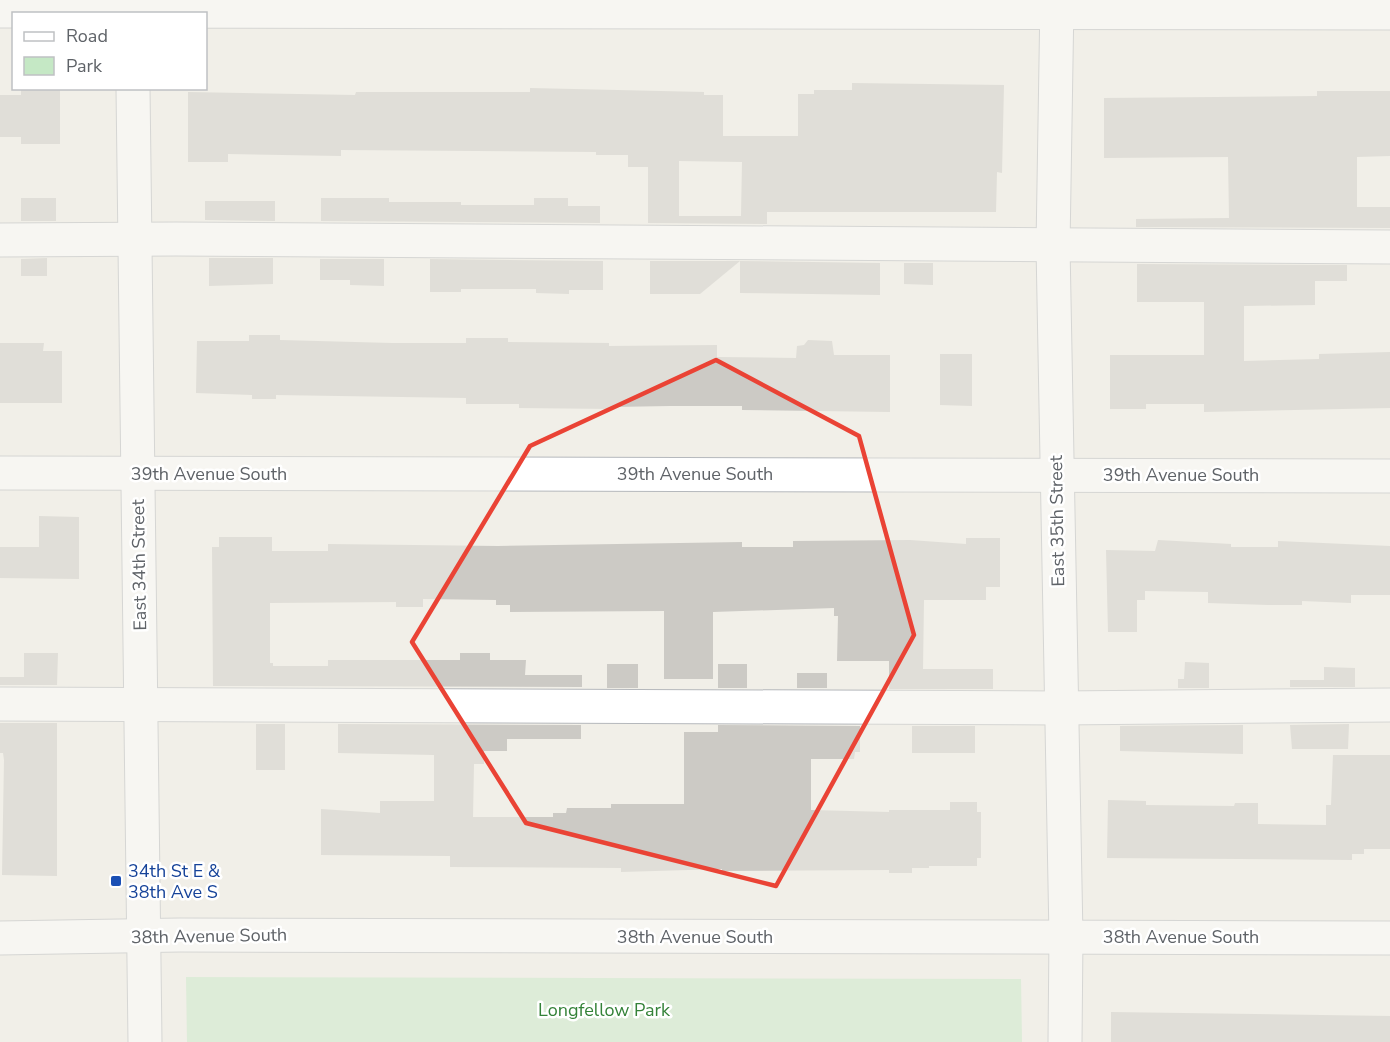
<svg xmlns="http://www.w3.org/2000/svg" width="1390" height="1042" font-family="'Nunito Sans',sans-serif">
	<rect width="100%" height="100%" fill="#f1efe8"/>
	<path fill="#c5e8c5" d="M186 977 1021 979 1022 1042H187Z"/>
	<g fill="#cccac5" fill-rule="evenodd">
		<path d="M852 83 1004 85 1002 173 997 172 996 212H767V224L648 223V167H628V155H596V152L341 150V156L228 154V162H188V92L355 95 356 92H530V88L704 92V95H723V136H798V94H814V90H852ZM679 161 742 162 741 216H679Z"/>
		<path d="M21 88H60V144H21V137H0V95H21Z"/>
		<path d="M1317 91H1390V156L1357 157V207H1390V228L1136 227V219L1229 218 1228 157 1104 158V98L1317 96Z"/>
		<rect x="21" y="198" width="35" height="23"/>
		<path d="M321 198H389V202H461V205H534V198H568V206H600V223L321 221Z"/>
		<path d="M205 201H275V221L205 220Z"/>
		<path d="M47 258V276H21V259Z"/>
		<path d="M209 258H273V284L209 286Z"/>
		<path d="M320 259H384V286L350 285V280H320Z"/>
		<path d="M430 259 603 261V290H569V294L536 293V289H461V292H430Z"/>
		<path d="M650 261H740L700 294H650Z"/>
		<path d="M740 261 880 263V295L740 293Z"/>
		<path d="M904 263H933V285L904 284Z"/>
		<path d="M1137 264 1347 265V281H1315V305L1244 306V361L1319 359V354L1390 352V408L1204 412V404H1146V409H1110V355H1204V302H1137Z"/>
		<path d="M249 335H280V340L392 343H466V338H508V342L609 343V346L717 345V357L796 358 797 346 804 345 808 340 832 341 834 355H890V412L742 410V406H670L613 407V409L519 408V404H466V398L276 395V399H252V395L196 393 197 341H249Z"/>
		<path d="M0 343H44L43 351H62V403H0Z"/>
		<path d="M940 354H972V406L940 405Z"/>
		<path d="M39 516 79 517V579L0 578V547H39Z"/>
		<path d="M219 537H272V551H328V544L498 546 742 542V547H793V541L910 540 966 544V538H1000V587H986V600H924L923 669H993V689H889V661H837L838 616H834V608L713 612V679H664V611L510 612V605H496V600L423 599V607H396V602L270 603V663H273V666H328V660H460V653H490V660H526L525 675H582V687L213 686 212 547H219Z"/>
		<path d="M1158 540 1231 544V547H1278V541L1390 546V595H1351V603L1302 601V605H1268L1208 603V592L1145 591V600H1137V632H1108L1106 550 1155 551Z"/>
		<path d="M24 653H58L57 685H0V677H24Z"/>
		<path d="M1185 662 1209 663V688H1178V679H1184Z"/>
		<rect x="607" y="664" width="31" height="24"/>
		<rect x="718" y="664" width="29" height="24"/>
		<path d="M1324 667 1355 668V687H1290V680H1324Z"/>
		<rect x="797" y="673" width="30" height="15"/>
		<path d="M0 723H57V876L2 875 4 760 3 753H0Z"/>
		<rect x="256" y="724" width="29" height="46"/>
		<path d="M338 724 581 725V739H507V751H484V764H474L473 817H553V813H566L567 808H611V804H684V732H718V725L860 726V752H855L854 759H811V810L889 812V810H950V802H977V812H981V858H977V866H929V868H912V873H889V870L722 871V869L621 872V868L450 867V856L321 855V809L380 813V801H434V755L338 753Z"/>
		<path d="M1349 724 1348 749H1292L1290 725Z"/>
		<path d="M1243 725V754L1120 751V726Z"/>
		<rect x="912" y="726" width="63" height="27"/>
		<path d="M1333 755H1390V849H1364V854H1352V860L1107 858 1108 800 1146 801V805L1234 806 1235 803H1258V824L1326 825V805H1331Z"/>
		<path d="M1111 1012 1390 1016V1042H1111Z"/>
	</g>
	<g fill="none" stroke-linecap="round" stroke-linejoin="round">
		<g stroke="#b5b8bc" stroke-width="35">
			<g id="minor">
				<path d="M1057 0 1053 246 1066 937 1065 1042"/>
				<path d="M0 11 1390 13"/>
				<path d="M133 88 145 1042"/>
				<path d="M0 240 176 239 1390 247"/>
				<path d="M0 473 1390 476"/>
				<path d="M0 704 1061 708 1390 705"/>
				<path d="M0 938 180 935 1390 938"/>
			</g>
		</g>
		<use href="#minor" stroke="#fff" stroke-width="33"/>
	</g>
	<path d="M0 0H1390V1042H0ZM716 360 859 436 914 635 776 886 526 823 412 642 530 446Z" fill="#f1efe8" fill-opacity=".55" fill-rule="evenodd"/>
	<path fill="none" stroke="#ea4335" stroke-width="4.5" stroke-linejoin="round" d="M716 360 859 436 914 635 776 886 526 823 412 642 530 446Z"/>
	<rect fill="#1a4fb4" stroke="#fff" stroke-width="2" x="110" y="875" width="12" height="12" rx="3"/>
	<g text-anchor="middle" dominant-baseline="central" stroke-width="5" stroke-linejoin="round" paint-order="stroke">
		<g font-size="18" fill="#5f6368" stroke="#fff">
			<text x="209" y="474">39th Avenue South</text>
			<text x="695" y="474">39th Avenue South</text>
			<text x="1181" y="475">39th Avenue South</text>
			<text transform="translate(1057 521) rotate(-91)">East 35th Street</text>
			<text transform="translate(139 565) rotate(-91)">East 34th Street</text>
			<text transform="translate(209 936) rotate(-1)">38th Avenue South</text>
			<text x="695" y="937">38th Avenue South</text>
			<text x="1181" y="937">38th Avenue South</text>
		</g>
		<g font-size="18" fill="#164399" stroke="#fff" text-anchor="start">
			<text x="128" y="871">34th St E &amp;<tspan x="128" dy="21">38th Ave S</tspan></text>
		</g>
		<g font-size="18" fill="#348238" stroke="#fff">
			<text x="604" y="1010">Longfellow Park</text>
		</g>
	</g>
	<rect x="12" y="12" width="195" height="78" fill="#ffffff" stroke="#bfc1c3" stroke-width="1.5"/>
	<rect x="24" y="32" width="30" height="9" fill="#ffffff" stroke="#bfc1c3" stroke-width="1.5"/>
	<text x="66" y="42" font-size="18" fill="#5f6368">Road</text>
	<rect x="24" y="57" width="30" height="18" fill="#c5e8c5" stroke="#bfc1c3" stroke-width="1.5"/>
	<text x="66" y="72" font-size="18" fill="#5f6368">Park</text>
</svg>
